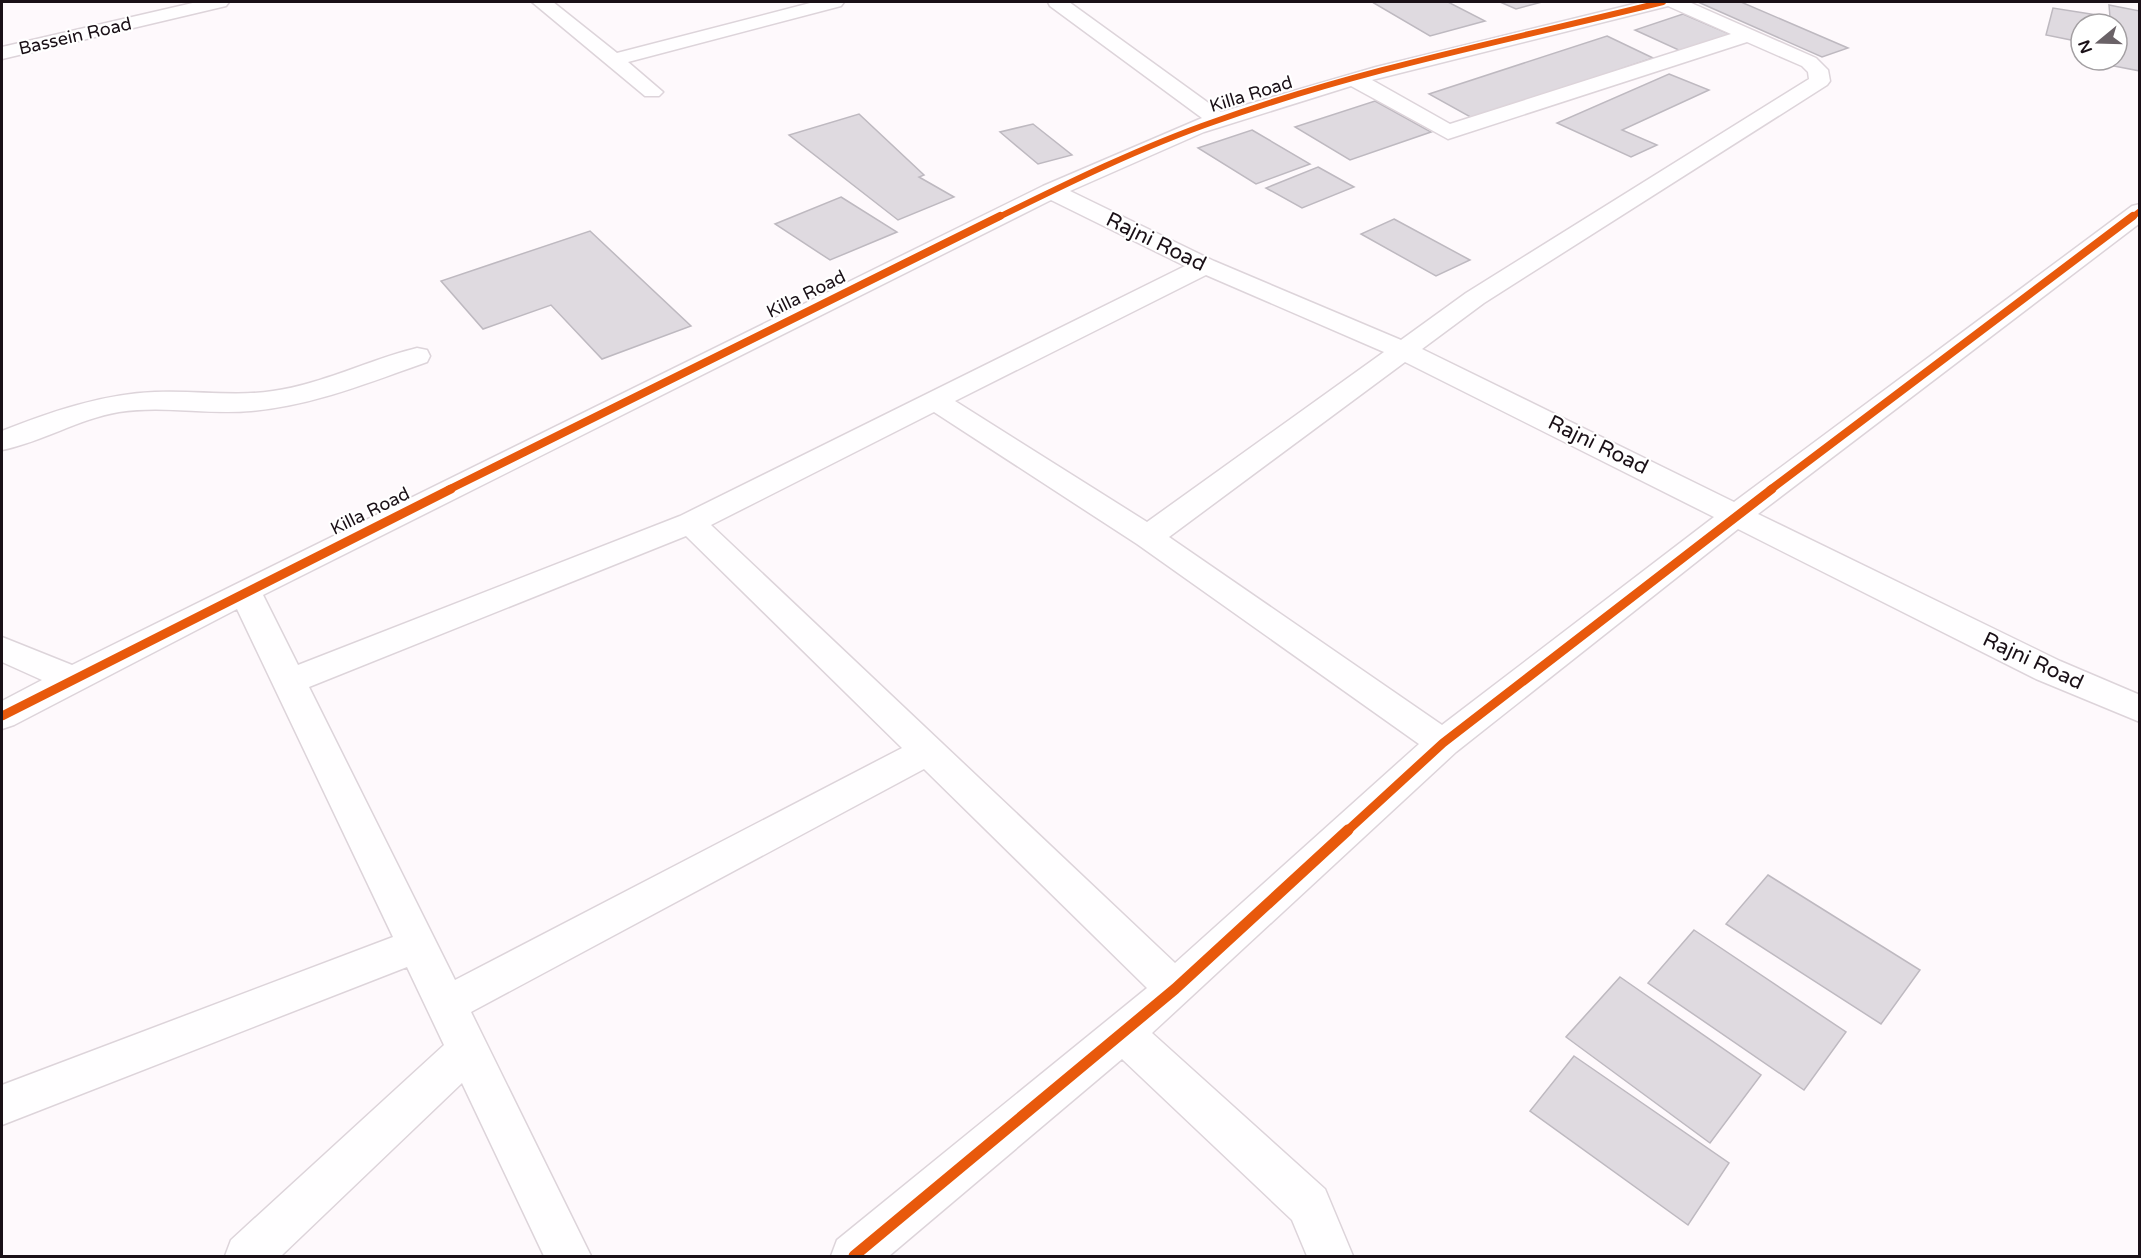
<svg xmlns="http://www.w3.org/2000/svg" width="2141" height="1258" font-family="'Varela Round',sans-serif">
	<rect width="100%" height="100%" fill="#fef9fc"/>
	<g fill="#dfdae0" stroke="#beb9c0" stroke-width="1.5">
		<path d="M1372 2H1448L1485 21 1430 36Z"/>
		<path d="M1500 2H1542L1516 9Z"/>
		<path d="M1698 2H1741L1848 48 1822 57Z"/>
		<path d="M2109 5 2140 11V71L2093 62 2094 60H2117V24H2081V42L2046 35 2053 8 2110 17Z"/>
		<path d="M1683 14 1732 35 1683 52 1635 30Z"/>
		<path d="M1607 36 1653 58 1474 119 1429 94Z"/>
		<path d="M1669 74 1709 90 1622 130 1657 145 1631 157 1557 123Z"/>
		<path d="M1375 101 1431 132 1350 160 1295 127Z"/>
		<path d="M859 114 924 175 919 177 954 197 898 220 789 135Z"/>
		<path d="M1033 124 1072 155 1038 164 1000 132Z"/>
		<path d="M1252 130 1310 164 1256 184 1198 148Z"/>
		<path d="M1318 167 1354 187 1302 208 1266 188Z"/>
		<path d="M841 197 897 232 830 260 775 224Z"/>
		<path d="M1394 219 1470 260 1436 276 1361 234Z"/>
		<path d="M590 231 691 326 602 359 551 305 483 329 441 281Z"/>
		<path d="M1768 875 1920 970 1881 1024 1726 924Z"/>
		<path d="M1694 930 1846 1032 1804 1090 1648 983Z"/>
		<path d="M1620 977 1761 1075 1710 1143 1566 1037Z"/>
		<path d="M1574 1056 1729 1163 1688 1225 1530 1111Z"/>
	</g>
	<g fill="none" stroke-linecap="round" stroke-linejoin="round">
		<g stroke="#ddd4da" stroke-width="3">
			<g id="minor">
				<path d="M197 2H229L226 6 2 59V47Z"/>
				<path d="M532 2H553L617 53 814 2H844L841 6 628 62 663 92 659 96H645Z"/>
				<path d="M1048 2H1069L1221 112 1376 67 1642 2H1689L1816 58 1828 70 1830 81 1827 85 1484 303 1422 349 1734 502 2132 206 2140 204V223L1758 514 2060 661 2140 695V722L2036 679 1738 529 1456 752 1152 1033 1325 1189 1353 1256H1307L1292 1220 1122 1059 889 1256H831L837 1240 1147 988 924 769 471 1012 591 1256H544L462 1083 281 1256H225L231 1240 444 1045 407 967 2 1125V1085L393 937 237 609 14 725 2 729V701L42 680 2 662V637L72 665 1043 186 1202 118 1050 6ZM1668 6 1731 34 1450 124 1372 80ZM1747 42 1802 66 1808 72 1809 79 1466 293 1401 340 1214 261 1070 191 1204 132 1351 86 1448 139ZM1051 200 1185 266 680 516 298 665 263 595ZM1206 275 1384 352 1147 522 955 401ZM1405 362 1714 517 1442 725 1169 537ZM934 412 1137 544 1419 744 1175 963 711 525ZM686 536 902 748 455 980 309 687Z"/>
				<path d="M417 348 427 350 430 356 427 362C370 382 312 406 251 411 207 415 163 405 119 412 78 419 42 442 2 450V431C50 412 102 394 155 392 195 390 233 397 273 391 323 384 368 360 417 348Z"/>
			</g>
		</g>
		<use href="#minor" fill="#fffeff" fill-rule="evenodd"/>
		<g stroke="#fff" stroke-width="8">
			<g id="cycleway-far3">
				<path d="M997 218C1068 183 1141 147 1216 121 1361 69 1514 39 1663 2"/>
				<path d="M2131 218 2140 211"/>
			</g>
		</g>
		<g stroke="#fff" stroke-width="10">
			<g id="cycleway-far2">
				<path d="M448 490 1000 216"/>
				<path d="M1770 490 2133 216"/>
			</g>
		</g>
		<g stroke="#fff" stroke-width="13">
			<g id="cycleway-far1">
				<path d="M2 716 451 489"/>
				<path d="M1347 831 1443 743 1772 489"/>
			</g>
		</g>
		<g stroke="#fff" stroke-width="15">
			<path id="cycleway" d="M854 1256 1175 989 1348 830"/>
		</g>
		<use href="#cycleway-far3" stroke="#e8590c" stroke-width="6"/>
		<use href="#cycleway-far2" stroke="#e8590c" stroke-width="8"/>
		<use href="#cycleway-far1" stroke="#e8590c" stroke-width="9"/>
		<use href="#cycleway" stroke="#e8590c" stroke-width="11"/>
	</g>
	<g text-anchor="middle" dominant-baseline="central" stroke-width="4.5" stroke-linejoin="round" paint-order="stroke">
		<g font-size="18" fill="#1a1017" stroke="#fff">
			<text transform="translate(75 36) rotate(-13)">Bassein Road</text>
			<text transform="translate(1251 94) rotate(-17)">Killa Road</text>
			<text transform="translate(806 294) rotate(-26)">Killa Road</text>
			<text transform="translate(370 511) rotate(-26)">Killa Road</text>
		</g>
		<g font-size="21" fill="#1a1017" stroke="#fff">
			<text transform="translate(1156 242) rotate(26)">Rajni Road</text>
			<text transform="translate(1598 445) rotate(26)">Rajni Road</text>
			<text transform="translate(2033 661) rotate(25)">Rajni Road</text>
		</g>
	</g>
	<rect width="2141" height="1258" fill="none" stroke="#1a1017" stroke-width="6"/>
	<g transform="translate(2099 42) rotate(251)"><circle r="28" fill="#ffffff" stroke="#a39fa2" stroke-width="1.5"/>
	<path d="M0-4.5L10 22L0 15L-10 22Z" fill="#6a6267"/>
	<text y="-9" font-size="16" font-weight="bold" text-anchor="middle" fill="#1a1017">N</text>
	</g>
</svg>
